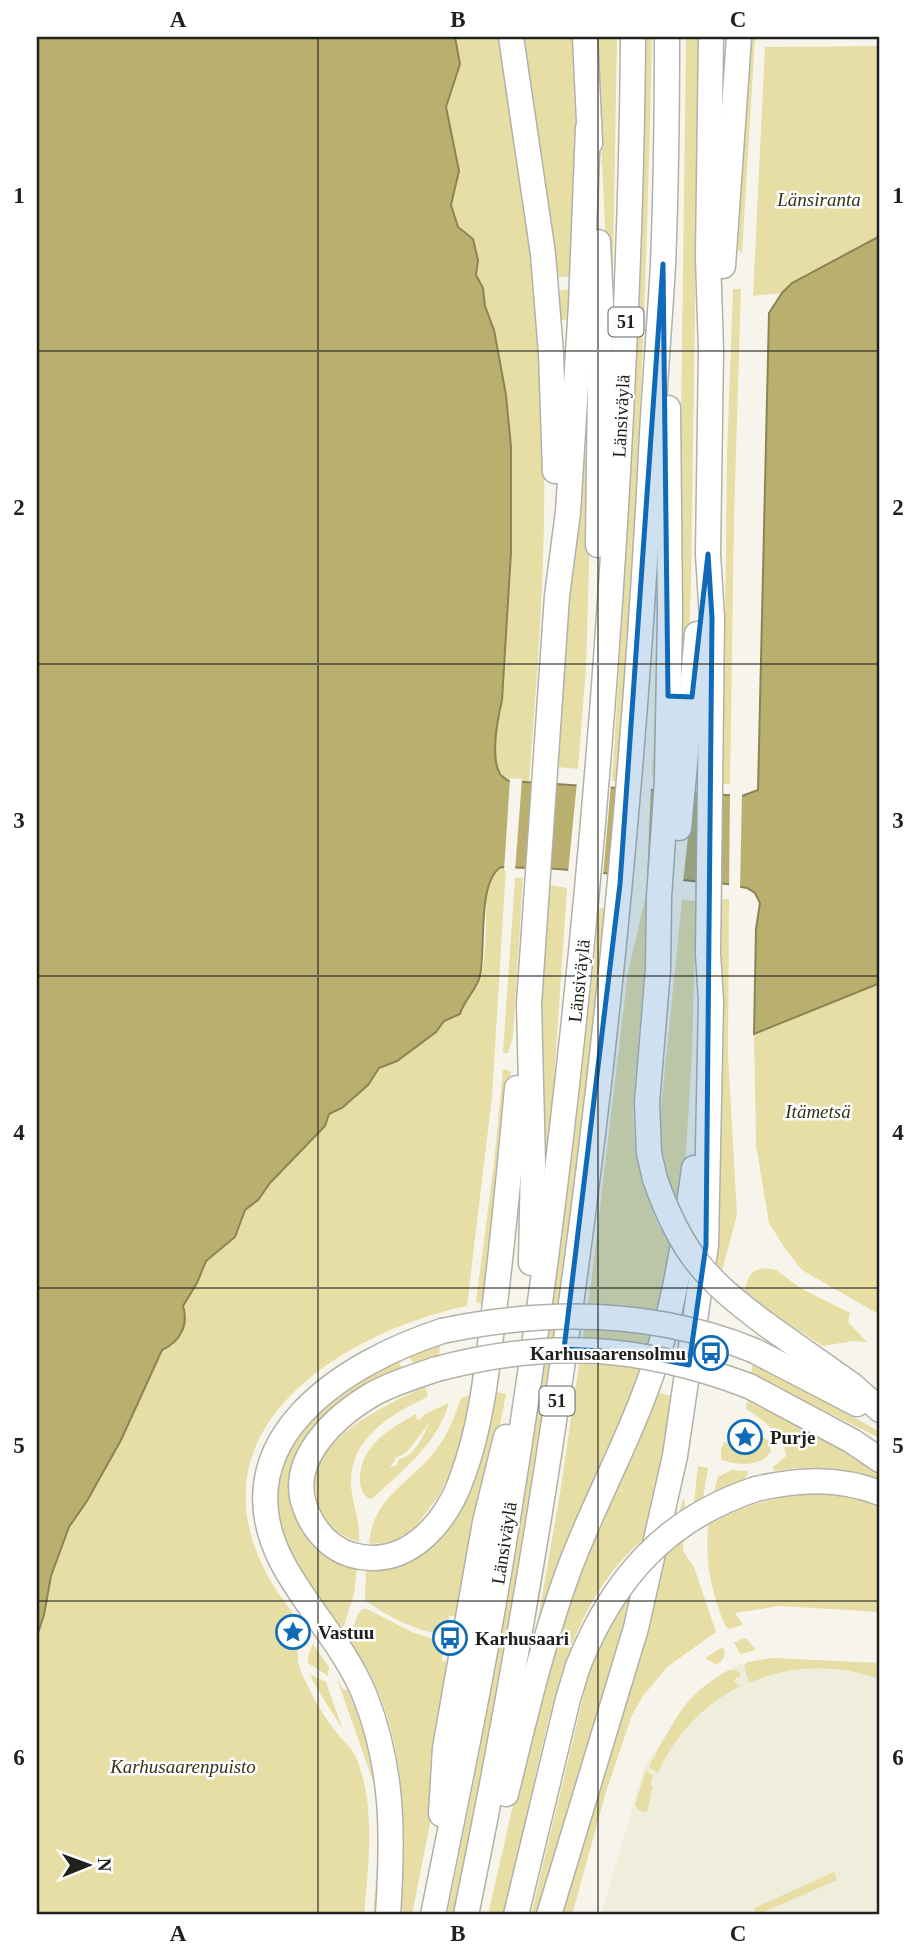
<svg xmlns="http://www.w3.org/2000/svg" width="917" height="1952" font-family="Georgia,serif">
	<rect width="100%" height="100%" fill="#f7f5eb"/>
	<path fill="#efeddb" d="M772 1658 880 1663V1915H601L644 1768 688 1701 735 1665Z"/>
	<g fill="#e7dea5" fill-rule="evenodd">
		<path d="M455 37H499C510 128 530 218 537 310 540 360 544 410 544 459 546 567 537 675 529 783 522 782 513 783 507 780 487 769 498 717 502 700L512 513 494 330 485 306 483 288 476 275 478 260 458 227 451 205 455 192 456 153 446 107 460 64Z"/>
		<path d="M521 37H572L577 163 572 277H555Z"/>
		<path d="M596 37H617L613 266 607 269Z"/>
		<path d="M645 37H652C647 285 637 533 617 781H612C628 533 642 285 645 37Z"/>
		<path d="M686 37H699L691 585 689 634 677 731Z"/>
		<path d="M748 37H755L742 254 739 250H735Z"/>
		<path d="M880 46V236L792 283 782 293 753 296 765 47Z"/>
		<path d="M571 289 570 319 558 321 557 291Z"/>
		<path d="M733 289H741L734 518 730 784H723L727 454Z"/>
		<path d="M581 459H591L592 461 586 668 578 769 557 767 579 460Z"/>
		<path d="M660 628 656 779 652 775Z"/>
		<path d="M501 867H506L492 1096 467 1306C369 1326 225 1401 248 1522 253 1547 263 1569 276 1590 282 1599 290 1607 294 1617 300 1634 295 1652 300 1669 302 1676 306 1682 309 1688 316 1704 326 1719 337 1733 341 1739 347 1743 351 1749 357 1756 360 1769 363 1778 374 1822 368 1871 364 1915H37V1636C45 1610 48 1583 57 1557 72 1515 101 1479 122 1439 136 1410 147 1379 162 1350L173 1345 183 1306 197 1283 206 1261 235 1237 245 1210 258 1200 270 1183 325 1126 328 1114 342 1107 368 1085 379 1068 397 1061 436 1032 444 1021 460 1014C464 1001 473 993 479 981 489 959 484 909 488 883L493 872Z"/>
		<path d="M515 878H523L513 1037 508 1053H503Z"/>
		<path d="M549 885 567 888 551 1126 541 1190 538 1032Z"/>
		<path d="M651 891 633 1109 635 1149 642 1183 659 1227 666 1233 672 1190 662 1150 660 1118 682 900 696 901 692 1056 683 1199 654 1338 531 1660 560 1493 591 1283 628 972 646 895Z"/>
		<path d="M722 899H729L728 1055 737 1215 720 1278 715 1264 720 1067 722 1064 720 1043Z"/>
		<path d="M604 907 606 910C591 1051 576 1191 556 1331 528 1527 492 1722 453 1915H447C516 1583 567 1247 599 909Z"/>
		<path d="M880 930V1315L802 1270 786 1250 769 1223 756 1145 754 1034 792 1019Z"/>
		<path d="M506 1069 511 1072 505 1153 471 1401 457 1459 438 1497 414 1529 392 1542 369 1544C373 1499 404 1487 431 1456 446 1439 454 1419 461 1398L469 1395 483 1305 476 1302 494 1163 503 1070Z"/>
		<path d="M763 1268 776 1270 802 1289 850 1313 848 1322 867 1342 853 1341 823 1346 774 1314 745 1291C747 1278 750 1271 763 1268Z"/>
		<path d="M441 1341 439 1354 413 1363 407 1354Z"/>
		<path d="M401 1359 399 1364 403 1367C354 1385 286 1430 289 1490 290 1502 293 1516 301 1526 310 1537 344 1558 357 1568L354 1594 342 1632 293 1562 274 1506 279 1469 300 1429 361 1377Z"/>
		<path d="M753 1360 880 1432V1438L751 1375Z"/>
		<path d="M425 1386 428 1397C392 1413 349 1439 351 1484 352 1504 361 1522 359 1542 339 1536 325 1525 318 1504 298 1442 384 1407 425 1386Z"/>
		<path d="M497 1392 506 1394C492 1468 476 1543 456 1616H449L447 1633 445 1635C418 1632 386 1616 365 1600L366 1569 390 1568 416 1558 489 1393Z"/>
		<path d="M655 1392 676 1397 651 1533C576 1591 556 1687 536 1774 526 1821 515 1868 504 1915H488L516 1792 558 1632 585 1559Z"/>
		<path d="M747 1401 817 1435 880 1475V1481C846 1467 810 1465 774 1471L773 1467 786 1456C785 1437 762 1418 746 1409Z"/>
		<path d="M449 1403C438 1443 402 1471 373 1498L370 1499C363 1495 360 1489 360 1480 359 1447 390 1428 416 1414L417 1420 421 1419 425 1414ZM430 1422C423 1435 415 1457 399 1459L397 1465 390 1468 396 1458 407 1452Z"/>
		<path d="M763 1437 769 1441 771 1451C762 1468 737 1465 721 1460V1450L724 1442 732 1444 730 1446C741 1458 755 1456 762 1441L760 1438Z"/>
		<path d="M698 1466 708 1468 703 1498 694 1502Z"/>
		<path d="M731 1470 747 1471 748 1474 744 1479 714 1491 718 1477Z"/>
		<path d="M828 1494 861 1500 880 1507V1612L779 1606 735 1613 743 1625 730 1629 726 1627C711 1593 705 1562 708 1525 745 1503 785 1494 828 1494Z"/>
		<path d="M683 1499 685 1500 683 1551 694 1567 716 1632 667 1667 643 1696 632 1715 606 1792 572 1915H559L661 1568 673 1538Z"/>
		<path d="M639 1582 542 1915H531L589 1673 609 1626Z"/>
		<path d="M362 1609H367L412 1632 443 1642 442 1661 447 1662 431 1818 412 1915H399C404 1833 409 1760 374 1682 368 1667 357 1654 348 1641L358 1614Z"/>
		<path d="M746 1638 756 1650 740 1654 734 1642Z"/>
		<path d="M313 1644 329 1667 328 1676 308 1663V1656Z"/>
		<path d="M723 1647 725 1653 723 1659 717 1665 705 1658Z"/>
		<path d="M772 1658 880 1663V1679C836 1664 792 1664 749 1683L744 1666 747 1662Z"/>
		<path d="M729 1670H736L740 1673V1677H737L734 1681 740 1686C703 1705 674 1736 658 1773L650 1768V1764C675 1721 683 1695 729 1670Z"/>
		<path d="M311 1675 326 1682 343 1730 312 1680Z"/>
		<path d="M337 1679 343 1689 347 1690 355 1707 372 1759 381 1808 377 1915H373C377 1871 381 1828 374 1784Z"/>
		<path d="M646 1770 653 1776 650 1784 653 1787 647 1812 639 1811 635 1805Z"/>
		<path d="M834 1872 837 1880 757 1915 754 1908Z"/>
	</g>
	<path fill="#b9af6e" stroke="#8b8455" stroke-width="2" d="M37 37H455L460 64 446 107 459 171 451 205 458 227 473 239 478 260 476 275 483 288 485 306 494 330 506 395 511 447V552L502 700C498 717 490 757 500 774 500 775 508 781 509 781L742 796 758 790 769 313 782 293 792 283 880 236V983L754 1034 756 929 760 903 755 893 747 888 727 884 558 869 501 867C477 882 486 948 480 976 477 989 464 1000 460 1014L444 1021 436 1032 397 1061 379 1068 368 1085 342 1108 329 1114 325 1126 270 1183 258 1200 245 1210 235 1237 206 1261 197 1283 183 1306C189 1325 180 1342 162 1350L121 1440 87 1501 69 1527 51 1576 44 1615 37 1636Z"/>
	<g fill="#f7f5eb">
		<path d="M510 778 522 779 515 871H504Z"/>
		<path d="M577 782 611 784 603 876 568 873Z"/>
		<path d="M616 785 651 787 647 880 608 877Z"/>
		<path d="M693 790 683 883 652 881Z"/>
		<path d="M730 792H742L740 890 729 888Z"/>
	</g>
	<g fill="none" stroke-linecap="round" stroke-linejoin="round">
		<g stroke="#b2b1a7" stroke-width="27">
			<g id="highway">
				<path d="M511 37 543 254 551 353 555 471"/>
				<path d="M585 37 590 143"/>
				<path d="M723 266 739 37"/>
				<path d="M598 545 601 304 598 242"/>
				<path d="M679 828 697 634"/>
				<path d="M655 1179 649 1153 647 1103 658 969 659 897 667 780 670 613 668 408"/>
				<path d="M531 1263 533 1163 529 1004 557 596 568 512 581 305 588 128"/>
				<path d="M767 1325 852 1385 880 1410"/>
				<path d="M755 1351 857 1404"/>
				<path d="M437 1369C416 1376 393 1383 373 1394 337 1415 287 1459 305 1507 314 1532 333 1553 361 1557 412 1565 448 1519 463 1475 481 1426 487 1371 493 1319 503 1242 510 1165 517 1088"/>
				<path d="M749 1386 852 1441 880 1460"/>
				<path d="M756 1489C799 1479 838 1477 880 1493"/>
				<path d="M506 1794C524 1721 541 1647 567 1575 589 1514 621 1456 644 1395 672 1323 684 1245 694 1168"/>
				<path d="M441 1814 445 1748 485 1522 506 1437"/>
				<path d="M388 1915C393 1838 394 1769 365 1696 345 1646 305 1607 281 1560 221 1440 344 1363 442 1331"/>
				<path d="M433 1915C458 1791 484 1667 504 1542 559 1210 593 876 614 540 624 373 632 205 633 37"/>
				<path d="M466 1915C564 1440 624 958 650 474 653 404 659 334 663 265 666 189 667 113 667 37"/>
				<path d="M516 1915 568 1699 578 1666"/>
				<path d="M549 1915 636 1628 675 1456 706 1245 711 1001 708 954 712 618 708 554 711 350 708 258 711 37"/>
			</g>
		</g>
		<use href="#highway" stroke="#fff" stroke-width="24"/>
		<g stroke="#b2b1a7" stroke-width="27" stroke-linecap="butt">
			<g id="highway-bridge">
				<path d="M655 1179C681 1253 705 1279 767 1325"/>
				<path d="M442 1331C547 1309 655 1310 755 1351"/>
				<path d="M437 1369C551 1339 640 1345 749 1386"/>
				<path d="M578 1666C613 1579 665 1519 756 1489"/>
			</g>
		</g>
		<use href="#highway-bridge" stroke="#fff" stroke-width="24"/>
	</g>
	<path fill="#0f6bb8" fill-opacity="0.2" stroke="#0f6bb8" stroke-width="5" stroke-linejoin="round" d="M663 264 668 696 692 697 708 554 712 618 706 1245 689 1365 622 1352 564 1349 620 884Z"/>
	<path fill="none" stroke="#20201c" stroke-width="2" stroke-opacity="0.55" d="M318 37V1915M598 37V1915M37 351H880M37 664H880M37 976H880M37 1288H880M37 1601H880"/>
	<defs>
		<g id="bus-ring" transform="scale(1.75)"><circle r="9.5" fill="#fff" stroke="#0f6bb8" stroke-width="1.5"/><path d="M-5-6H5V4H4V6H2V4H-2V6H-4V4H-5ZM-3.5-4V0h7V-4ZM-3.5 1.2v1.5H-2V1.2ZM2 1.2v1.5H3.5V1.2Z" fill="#0f6bb8"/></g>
		<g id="sight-ring" transform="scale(1.75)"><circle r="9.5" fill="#fff" stroke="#0f6bb8" stroke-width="1.5"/><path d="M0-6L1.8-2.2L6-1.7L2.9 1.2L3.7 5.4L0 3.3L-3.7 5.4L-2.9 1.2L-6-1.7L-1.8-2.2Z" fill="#0f6bb8"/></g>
	</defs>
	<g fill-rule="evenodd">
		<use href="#bus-ring" x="711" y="1353"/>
		<use href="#sight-ring" x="745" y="1437"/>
		<use href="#sight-ring" x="293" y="1632"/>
		<use href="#bus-ring" x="450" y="1638"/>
	</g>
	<g text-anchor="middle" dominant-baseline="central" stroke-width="5" stroke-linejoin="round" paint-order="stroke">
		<g fill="#fff" stroke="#636360" stroke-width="2">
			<rect x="608.5" y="307.5" width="35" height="29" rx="5"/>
			<rect x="539.5" y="1386.5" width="35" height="29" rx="5"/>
		</g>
		<g font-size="18" font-weight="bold" fill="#20201c">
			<text x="626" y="322">51</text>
			<text x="557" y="1401">51</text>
		</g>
		<g font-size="19" font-style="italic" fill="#363214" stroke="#fff">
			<text x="819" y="199">Länsiranta</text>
			<text x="818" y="1111">Itämetsä</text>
			<text x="183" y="1766">Karhusaarenpuisto</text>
		</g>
		<g font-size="19" fill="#20201c" stroke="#fff">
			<text transform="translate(621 416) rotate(-87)">Länsiväylä</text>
			<text transform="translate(579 981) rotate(-84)">Länsiväylä</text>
			<text transform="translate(504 1543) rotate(-81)">Länsiväylä</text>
		</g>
		<g font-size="19" font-weight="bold" fill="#20201c" stroke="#fff" text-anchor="start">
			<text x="686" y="1353" text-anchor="end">Karhusaarensolmu</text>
			<text x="770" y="1437">Purje</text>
			<text x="318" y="1632">Vastuu</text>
			<text x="475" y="1638">Karhusaari</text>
		</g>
	</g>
	<rect width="917" height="1952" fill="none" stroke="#ffffff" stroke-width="77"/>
	<g transform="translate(88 1865) rotate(89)" stroke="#ffffff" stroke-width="5" paint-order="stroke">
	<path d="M0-5L12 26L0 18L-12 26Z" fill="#20201c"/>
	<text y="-10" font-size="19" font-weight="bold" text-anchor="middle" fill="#20201c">N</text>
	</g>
	<rect x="38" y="38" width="840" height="1875" fill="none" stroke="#20201c" stroke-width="2.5"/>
	<g font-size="23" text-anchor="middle" font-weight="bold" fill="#20201c">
		<text x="178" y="27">A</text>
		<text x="458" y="27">B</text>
		<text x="738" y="27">C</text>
		<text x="19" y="203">1</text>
		<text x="898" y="203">1</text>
		<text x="19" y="515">2</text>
		<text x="898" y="515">2</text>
		<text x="19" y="828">3</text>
		<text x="898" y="828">3</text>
		<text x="19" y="1140">4</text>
		<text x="898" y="1140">4</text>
		<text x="19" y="1453">5</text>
		<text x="898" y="1453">5</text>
		<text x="19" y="1765">6</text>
		<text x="898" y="1765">6</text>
		<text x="178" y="1941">A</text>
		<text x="458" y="1941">B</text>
		<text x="738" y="1941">C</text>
	</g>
</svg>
